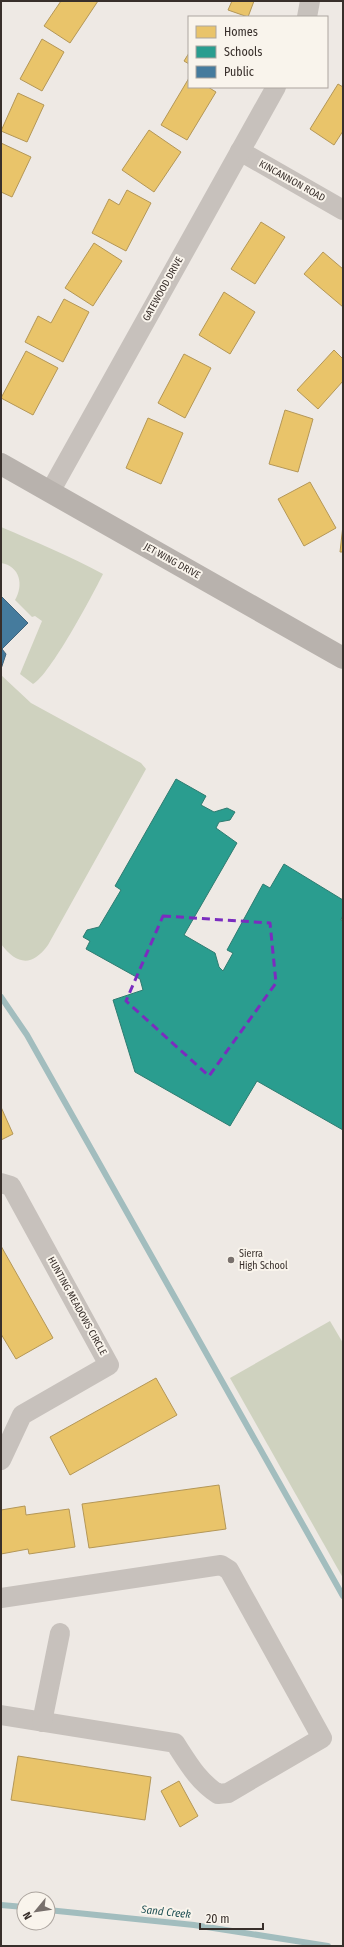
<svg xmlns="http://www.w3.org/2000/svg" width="344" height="1947" font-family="'Fira Sans Condensed',sans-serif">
	<rect width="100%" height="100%" fill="#eee9e4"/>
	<g fill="#cfd2bf">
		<path d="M1 527C36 542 70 556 103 574 92 596 50 675 33 684L20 674 42 621 35 616 32 617 15 600C24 585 20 566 1 563Z"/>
		<path d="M1 675 31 703 141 763 146 769 48 945C32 967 17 965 1 944Z"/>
		<path d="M330 1321 343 1343V1578L230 1378Z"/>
	</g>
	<g fill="#e9c46a" stroke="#b49757">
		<path d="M61 1H98L70 43 44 26Z"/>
		<path d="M232 1H254L248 17 228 10Z"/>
		<path d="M42 39 64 52 42 91 20 79Z"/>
		<path d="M189 53V64L184 61Z"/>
		<path d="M189 78V87H208L216 92 187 140 161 125Z"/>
		<path d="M338 84 343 87V131L334 145 310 129Z"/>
		<path d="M18 93 44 105 27 142 1 131Z"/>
		<path d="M149 130 181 152 154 192 122 170Z"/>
		<path d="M1 143 31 157 12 197 1 192Z"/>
		<path d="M127 190 151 203 126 251 92 233 109 199 119 205Z"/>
		<path d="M261 222 285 237 255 284 231 269Z"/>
		<path d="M94 243 122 261 93 306 65 288Z"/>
		<path d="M323 252 343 269V307L304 274Z"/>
		<path d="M224 292 255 312 230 354 199 335Z"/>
		<path d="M64 299 89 312 63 362 25 342 38 316 51 323Z"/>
		<path d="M334 350 343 359V381L318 409 297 390Z"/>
		<path d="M26 351 58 368 33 415 1 398Z"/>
		<path d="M184 354 211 368 185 418 158 403Z"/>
		<path d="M285 410 313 419 298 472 269 464Z"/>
		<path d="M148 418 183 433 161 484 126 468Z"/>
		<path d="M310 482 336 528 304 546 278 499Z"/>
		<path d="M343 525V552H340Z"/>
		<path d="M1 1107 13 1134 1 1140Z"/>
		<path d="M1 1246 53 1338 16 1359 1 1334Z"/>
		<path d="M156 1378 177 1415 70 1475 50 1437Z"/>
		<path d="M219 1485 226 1529 89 1548 82 1504Z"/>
		<path d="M25 1506 26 1515 69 1509 75 1547 29 1554 28 1549 1 1554V1510Z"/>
		<path d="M18 1756 151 1777 145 1820 11 1800Z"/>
		<path d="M179 1781 198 1816 180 1827 161 1791Z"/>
	</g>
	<path fill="#2a9d8f" stroke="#2e7c71" d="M176 779 206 796 201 805 214 812 227 808 235 812 230 820 219 822 216 828 237 843 184 935 215 953 219 967 223 971 233 953 227 950 263 884 270 888 284 864 343 900V915L341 920 343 921V1130L257 1081 230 1126 135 1072 113 1000 143 990 140 979 86 949 90 941 83 937 87 930 99 927 121 890 115 886Z"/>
	<path fill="#457b9d" stroke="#41647b" d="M1 596 28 623 2 649 6 654 1 669Z"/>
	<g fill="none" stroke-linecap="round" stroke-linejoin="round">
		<g stroke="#a2bdbe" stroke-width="6">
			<path d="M1 997 27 1035 343 1596"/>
			<path d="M1 1905 24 1907"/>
			<path d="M48 1910 194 1925 328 1946"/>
		</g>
		<g stroke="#c7c1bc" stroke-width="20">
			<path d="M307 17 310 1"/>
			<path d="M240 151 343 210"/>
			<path d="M50 492 276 87"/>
			<path d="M1 1183 11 1186 109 1365 22 1415 1 1460"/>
			<path d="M1 1598 221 1565 229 1570 322 1738 228 1793 218 1794C198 1781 188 1763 175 1743L1 1715"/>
			<path d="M42 1722 60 1633"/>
		</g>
		<path stroke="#b8b2ad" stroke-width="22" d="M1 464 343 658"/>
	</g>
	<path fill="none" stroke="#7b2cbf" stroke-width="3" stroke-dasharray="8 5" stroke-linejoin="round" d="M163 916 270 923 276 983 209 1076 126 1001Z"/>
	<circle fill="#78706c" stroke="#f9f4ec" stroke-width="1.5" cx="231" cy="1260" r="4"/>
	<g text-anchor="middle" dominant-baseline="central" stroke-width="4" stroke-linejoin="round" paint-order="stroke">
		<g font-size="10" fill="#382f2b" stroke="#f9f4ec">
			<text transform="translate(292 181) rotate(29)">KINCANNON ROAD</text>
			<text transform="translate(163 289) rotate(-61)">GATEWOOD DRIVE</text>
			<text transform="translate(172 561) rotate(29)">JET WING DRIVE</text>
			<text transform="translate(77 1306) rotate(61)">HUNTING MEADOWS CIRCLE</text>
		</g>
		<g font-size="10" fill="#382f2b" stroke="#f9f4ec" text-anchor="start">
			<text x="239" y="1254">Sierra<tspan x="239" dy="12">High School</tspan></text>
		</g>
		<g font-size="11" font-style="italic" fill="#235357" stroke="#f9f4ec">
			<text transform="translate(166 1912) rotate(6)">Sand Creek</text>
		</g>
	</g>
	<rect width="344" height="1947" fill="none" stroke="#382f2b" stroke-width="4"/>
	<rect x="188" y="16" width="140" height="72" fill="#f9f4ec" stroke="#aca59f"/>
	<rect x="196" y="26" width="20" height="12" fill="#e9c46a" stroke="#aca59f"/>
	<text x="224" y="36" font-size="12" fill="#382f2b">Homes</text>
	<rect x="196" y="46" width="20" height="12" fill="#2a9d8f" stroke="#aca59f"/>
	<text x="224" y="56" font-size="12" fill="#382f2b">Schools</text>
	<rect x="196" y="66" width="20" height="12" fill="#457b9d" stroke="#aca59f"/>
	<text x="224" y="76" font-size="12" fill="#382f2b">Public</text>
	<g transform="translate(36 1911) rotate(241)"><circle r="19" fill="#f9f4ec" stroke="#aca59f"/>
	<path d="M0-3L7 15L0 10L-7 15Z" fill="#78706c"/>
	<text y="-6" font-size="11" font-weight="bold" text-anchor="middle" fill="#382f2b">N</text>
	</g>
	<path d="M200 1923v6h63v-6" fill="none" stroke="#382f2b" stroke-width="2"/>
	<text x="206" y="1923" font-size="12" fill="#382f2b" stroke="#f9f4ec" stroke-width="3" paint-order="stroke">20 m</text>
</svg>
